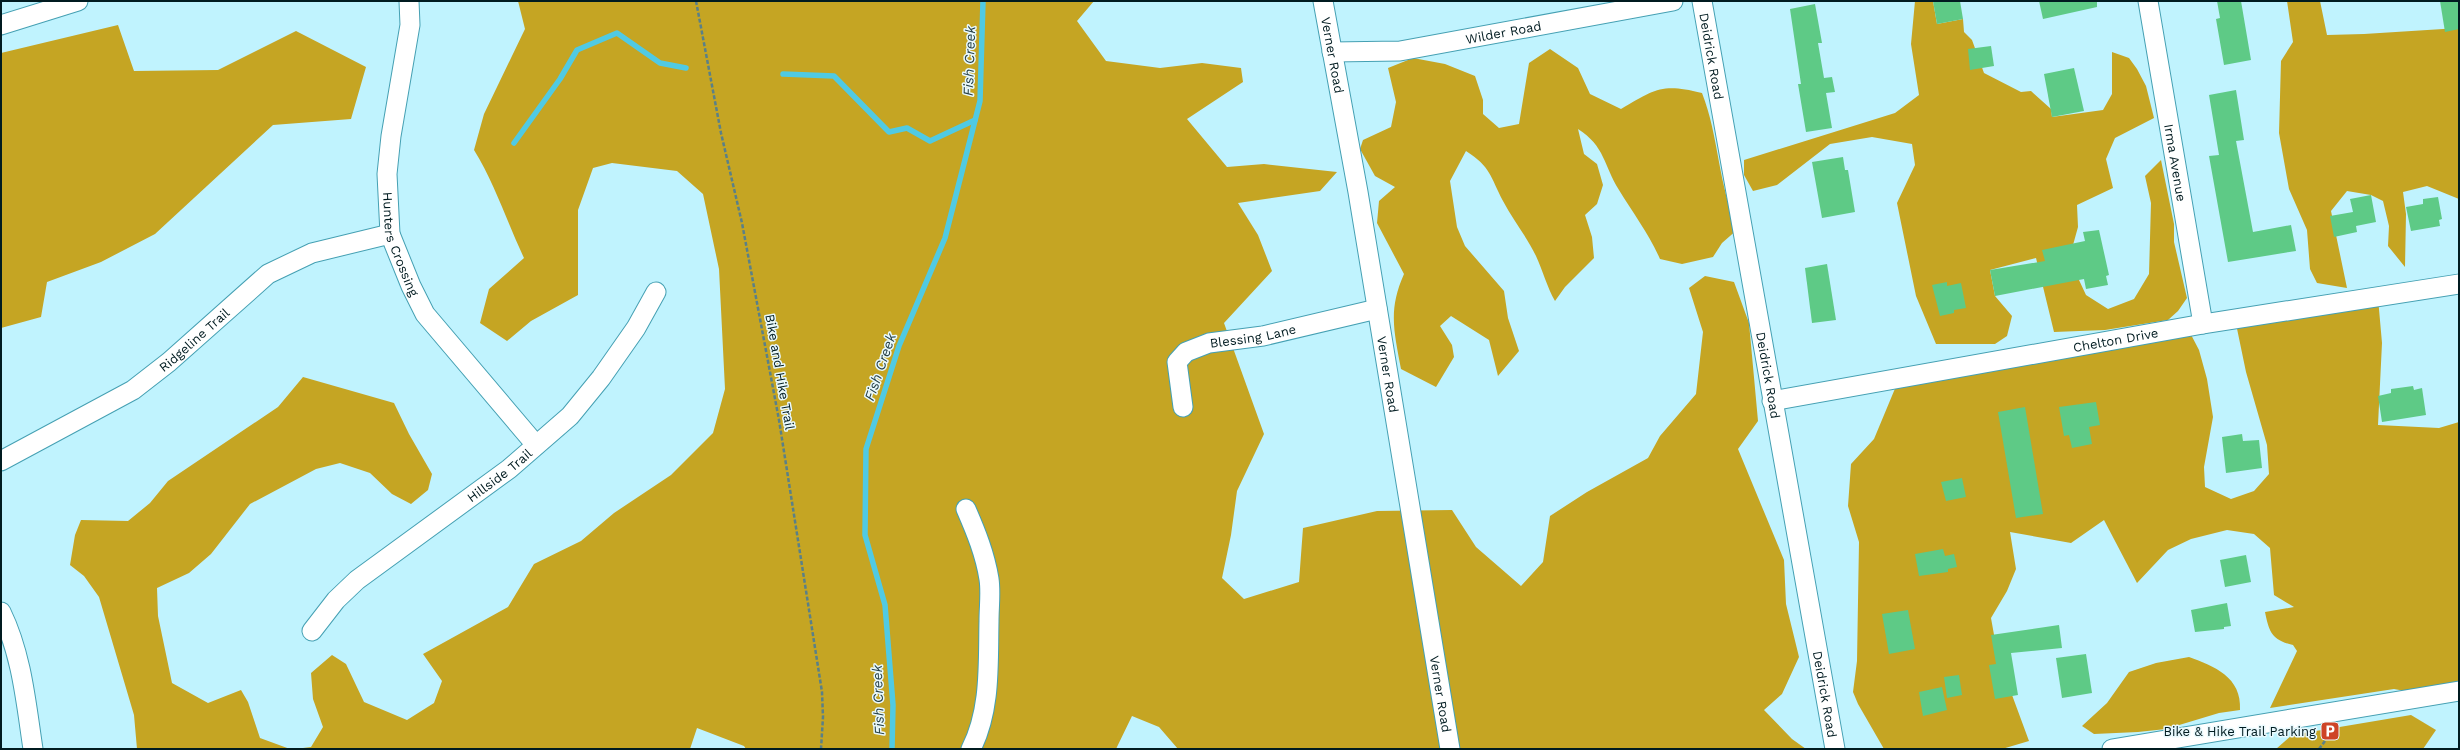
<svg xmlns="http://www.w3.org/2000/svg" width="2460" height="750" font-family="'Work Sans',sans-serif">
	<rect width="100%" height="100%" fill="#c0f3fe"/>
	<g fill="#c5a523">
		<path d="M518 1H1094L1077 21 1106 61 1160 68 1202 63 1241 68 1243 82 1187 119 1227 167 1264 164 1337 172 1320 191 1238 203 1258 235 1272 271 1224 323 1264 434 1237 491 1231 535 1222 578 1244 599 1299 582 1303 528 1377 511 1452 510 1476 547 1521 586 1543 562 1550 516 1587 492 1648 458 1660 436 1696 394 1703 332 1689 288 1705 276 1734 282 1749 323 1758 421 1738 449 1784 560 1786 604 1799 657 1782 694 1764 710 1792 739 1806 749H1178L1159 727 1132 716 1116 749H746L744 746 697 728 690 749H295L311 747 323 727 313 699 311 673 332 655 346 664 364 702 407 720 434 703 442 681 423 654 508 607 534 564 581 541 614 513 671 475 713 433 725 389 719 269 703 194 677 171 612 163 593 168 578 210V295L531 321 507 341 480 323 489 289 524 258C507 222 495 184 474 150L484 114 525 29Z"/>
		<path d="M1915 1H1933L1937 24 1963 19 1964 32 1972 40 1984 73 2021 92 2031 91 2051 109 2052 117 2103 110 2112 94V52L2129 58 2137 69 2146 86 2154 118 2115 138 2106 159 2113 188 2077 205 2078 227 2073 245 2079 280 2086 295 2108 309 2134 299 2149 274 2151 203 2145 176 2161 160 2174 224V242L2187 298 2178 311 2168 320 2105 330 2054 332 2036 258 1990 270 1995 296 2012 316 2007 336 1995 344H1936L1916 296 1897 203 1915 165 1912 144 1872 137 1830 144 1777 185 1753 191 1744 175V160L1895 113 1919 95 1911 44Z"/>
		<path d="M2287 1H2320L2327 35 2364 34 2459 28V199L2427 186 2403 192 2406 214 2405 267 2388 246 2389 226 2383 201 2371 195 2347 191 2331 211 2347 288 2317 283 2310 269 2307 230 2289 189 2279 133 2281 61 2293 42Z"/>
		<path d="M118 25 134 71 218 70 296 31 366 67 351 119 273 125 155 234 101 262 47 282 41 317 1 328V53Z"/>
		<path d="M1550 49 1578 68 1590 94 1621 109C1655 89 1662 83 1702 93 1719 136 1718 186 1738 229L1722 243 1713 257 1682 264 1660 259C1649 234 1633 213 1619 190 1604 166 1605 146 1578 129L1584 154 1597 164 1603 185 1597 204 1585 215 1592 237 1594 258 1565 287 1555 301C1547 287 1543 271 1536 256 1527 237 1513 220 1503 201 1490 176 1491 167 1466 151L1450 181 1457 227 1465 246 1504 291 1508 318 1519 351 1498 376 1489 340 1451 316 1440 326 1452 345 1454 357 1436 387 1401 369C1394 331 1388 310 1404 274L1377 223 1379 201 1395 187 1375 176 1360 149 1363 140 1391 127 1396 102 1388 68 1413 58 1445 64 1475 76 1483 100V114L1499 128 1519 124 1529 63Z"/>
		<path d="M2378 298 2382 343 2378 425 2439 428 2459 422V682L2405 691 2394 689 2270 708 2297 651 2293 645C2271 640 2269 631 2265 612L2294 607 2274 595 2270 548 2254 534 2227 530 2191 539 2168 550 2137 583 2104 520 2071 543 2010 532 2016 569 2007 591 1991 618 1998 657 2029 741 2002 749H1884L1858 704 1853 692 1857 661 1859 542 1848 506 1851 464 1874 439 1899 379 2187 327 2199 350 2207 379 2213 417 2204 467 2205 487 2231 499 2254 491 2269 474 2267 445 2246 372 2235 319Z"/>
		<path d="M303 377 394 403 409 434 432 474 428 490 411 504 392 494 370 473 340 463 316 469 250 504 211 554 189 573 157 588 158 616 172 683 208 703 241 690 248 702 260 738 290 749H137L134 715 99 597 84 576 70 565 75 535 81 520 128 521 150 503 168 481 278 407Z"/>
		<path d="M2189 657C2214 666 2242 677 2240 710L2219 713 2166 729 2138 732 2094 734 2082 726 2107 703 2129 672 2156 663Z"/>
		<path d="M2411 715 2436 730 2423 749H2276L2292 735Z"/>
	</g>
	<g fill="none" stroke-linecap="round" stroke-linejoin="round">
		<g stroke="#50cae3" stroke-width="5.5">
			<path d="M783 74 834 76 889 132 907 128 930 141 975 120"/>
			<path d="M514 143 560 79 577 50 617 33 660 63 686 68"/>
			<path d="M892 749 893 705 885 605 865 535 866 449 899 346 945 238 980 101 983 1"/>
		</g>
	</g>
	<g fill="#5eca86">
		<path d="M1933 1H1960L1963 19 1937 24Z"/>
		<path d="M2039 1H2097V7L2043 19Z"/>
		<path d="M2217 1H2241L2251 60 2224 65 2216 19 2220 18Z"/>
		<path d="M2440 1H2459V29L2445 32Z"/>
		<path d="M1815 4 1822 43H1818L1824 78 1832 77 1835 92 1826 93 1832 128 1806 132 1798 84H1801L1790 9Z"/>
		<path d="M1991 46 1994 66 1970 70 1968 49Z"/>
		<path d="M2074 68 2084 111 2052 117 2044 74Z"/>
		<path d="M2236 90 2244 140 2236 141 2253 232 2291 225 2296 251 2228 262 2209 156 2219 155 2209 95Z"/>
		<path d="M1843 157 1845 170H1848L1855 212 1822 218 1812 162Z"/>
		<path d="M2371 195 2376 222 2356 226 2357 232 2334 237 2330 216 2353 212 2350 199Z"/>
		<path d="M2438 197 2442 219 2439 220 2440 226 2411 231 2406 207 2423 204V199Z"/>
		<path d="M2099 230 2109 275 2106 276 2108 285 2086 289 2084 279 1995 296 1990 270 2045 261 2042 250 2085 241 2083 232Z"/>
		<path d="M1827 264 1836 320 1812 323 1805 268Z"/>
		<path d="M1947 282V286L1961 283 1966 308 1954 310V313L1940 316 1932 285Z"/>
		<path d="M2413 386 2414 390 2422 388 2426 415 2382 422 2378 396 2391 393V389Z"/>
		<path d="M2096 402 2100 425 2089 427 2092 444 2072 448 2069 435 2064 436 2059 407Z"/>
		<path d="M2025 407 2043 514 2016 518 1998 412Z"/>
		<path d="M2242 434 2243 441 2259 440 2262 468 2226 473 2222 437Z"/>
		<path d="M1962 478 1966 497 1946 501 1941 482Z"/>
		<path d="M1943 549 1945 556 1954 554 1957 567 1948 569V572L1919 576 1915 554Z"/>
		<path d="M2246 555 2251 582 2225 587 2220 560Z"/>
		<path d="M2227 603 2231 626 2224 627V629L2195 632 2191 610Z"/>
		<path d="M1908 610 1915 649 1889 654 1882 614Z"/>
		<path d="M2059 625 2062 648 2011 653 2018 695 1995 699 1989 665 1996 664 1991 635Z"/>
		<path d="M2086 654 2092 693 2062 698 2056 658Z"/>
		<path d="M1959 675 1962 695 1947 698 1944 677Z"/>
		<path d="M1942 687 1947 710 1923 716 1919 692Z"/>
	</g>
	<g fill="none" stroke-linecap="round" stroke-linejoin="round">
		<g stroke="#45a0b3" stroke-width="21">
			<g id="minor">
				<path id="s1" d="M409 1 410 25 391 136 387 174 390 234 411 286 425 314 536 445"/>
				<path id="s2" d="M1323 1 1358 192 1450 749"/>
				<path id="s3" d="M1702 1 1835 749"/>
				<path id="s4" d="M2148 1 2203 324"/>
				<path d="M1 25 78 1"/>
				<path id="s5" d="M1332 52 1400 51 1673 1"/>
				<path id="s6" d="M1772 401 2203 324 2459 284"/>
				<path id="s7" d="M1183 407 1177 362 1186 352 1209 343 1263 336 1377 309"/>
				<path id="s8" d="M1 461 133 390 169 362 268 274 312 253 390 234"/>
				<path d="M966 509C976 532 985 554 989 579 991 592 989 607 989 621 988 664 991 710 971 749"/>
				<path d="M1 612C22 655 26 703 33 749"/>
				<path id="s9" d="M312 631 336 600 357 580 509 469 570 416 601 378 636 328 656 292"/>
				<path d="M2112 749 2459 691"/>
			</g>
		</g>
		<g stroke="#5a8088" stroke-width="2.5" stroke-dasharray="4 2" stroke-linecap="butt">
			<path d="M696 1 721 133 742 223 779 420 822 692 823 717 821 749"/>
			<path d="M2319 749 2325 741 2324 731"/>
		</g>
		<use href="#minor" stroke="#fff" stroke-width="19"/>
	</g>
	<defs>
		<g id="parking-square" transform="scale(1)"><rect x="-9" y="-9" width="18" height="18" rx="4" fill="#ce4427" stroke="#e9f9fd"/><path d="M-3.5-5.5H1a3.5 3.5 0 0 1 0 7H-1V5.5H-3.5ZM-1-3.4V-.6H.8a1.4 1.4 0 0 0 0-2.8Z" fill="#fff"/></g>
	</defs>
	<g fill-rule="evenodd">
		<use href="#parking-square" x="2330" y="731"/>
	</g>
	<g text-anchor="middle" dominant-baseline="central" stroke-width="3" stroke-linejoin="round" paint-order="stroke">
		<g font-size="13" fill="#001b20" stroke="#e9f9fd">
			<text stroke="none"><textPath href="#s5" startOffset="173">Wilder Road</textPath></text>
			<text stroke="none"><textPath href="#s2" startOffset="55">Verner Road</textPath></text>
			<text stroke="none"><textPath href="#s3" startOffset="56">Deidrick Road</textPath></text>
			<text stroke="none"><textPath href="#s4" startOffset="164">Irma Avenue</textPath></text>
			<text stroke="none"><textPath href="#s1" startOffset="247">Hunters Crossing</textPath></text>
			<text stroke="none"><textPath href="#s7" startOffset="128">Blessing Lane</textPath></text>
			<text stroke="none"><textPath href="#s8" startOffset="229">Ridgeline Trail</textPath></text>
			<text stroke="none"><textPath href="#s6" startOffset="349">Chelton Drive</textPath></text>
			<text transform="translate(780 372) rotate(80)">Bike and Hike Trail</text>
			<text stroke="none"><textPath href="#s2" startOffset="379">Verner Road</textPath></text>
			<text stroke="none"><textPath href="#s3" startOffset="380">Deidrick Road</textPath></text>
			<text stroke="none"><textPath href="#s9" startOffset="245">Hillside Trail</textPath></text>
			<text stroke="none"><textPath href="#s2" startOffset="703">Verner Road</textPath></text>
			<text stroke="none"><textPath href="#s3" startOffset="704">Deidrick Road</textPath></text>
		</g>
		<g font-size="13" fill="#001b20" stroke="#e9f9fd" text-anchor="end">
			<text x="2316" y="731">Bike &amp; Hike Trail Parking</text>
		</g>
		<g font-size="14" font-style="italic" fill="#274147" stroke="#e9f9fd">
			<text transform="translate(969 61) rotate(-88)">Fish Creek</text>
			<text transform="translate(880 367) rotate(-71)">Fish Creek</text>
			<text transform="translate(878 700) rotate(-92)">Fish Creek</text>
		</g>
	</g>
	<rect width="2460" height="750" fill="none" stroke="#001b20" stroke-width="4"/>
</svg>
